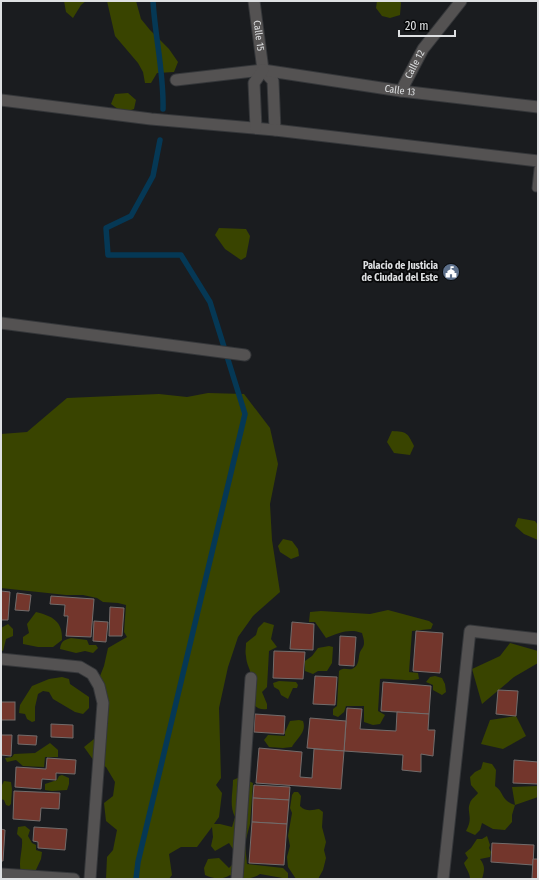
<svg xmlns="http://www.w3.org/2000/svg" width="539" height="880" font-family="'Fira Sans Condensed',sans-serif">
	<rect width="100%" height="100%" fill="#1a1c1f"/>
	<g fill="#394400">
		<path d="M64 1H86L81 5 73 18 66 12Z"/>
		<path d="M107 1H136L141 19 150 30 169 49 178 62 174 72 157 73 151 83H145L143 72 138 63 115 36Z"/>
		<path d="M377 1H400L401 3 400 15 390 18 382 16 376 8Z"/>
		<path d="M128 93 136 100 134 109 123 113 111 104 115 94Z"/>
		<path d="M219 228 246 229 250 236 246 257 241 260 225 249 215 235Z"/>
		<path d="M208 393 244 394 270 428 278 464 270 504 272 540 280 592 253 616 238 637 228 667 219 708 221 778 216 785 222 793 219 817 214 824H220L232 827 235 817C229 806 233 792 233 780L240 777 253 783 250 824 245 843 247 864 283 868 288 873V879L260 874C252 880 238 880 230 875 223 880 214 879 205 875L204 868 208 859 219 858 229 868 233 864V849L229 843 215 851 211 846 213 837 212 827 197 847H181L169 854 172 875 169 879H106L107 857 113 850 117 830 106 821 104 803 113 796 115 782 106 767 94 761 84 747 99 735 108 701 100 682V676L104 666 108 648 127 637 124 632 126 605 118 603 103 602 97 598 83 595H66L1 588V434L27 432 67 398 159 394 187 397Z"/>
		<path d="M392 431C407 432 407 432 414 446L410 455 394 453 387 442Z"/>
		<path d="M518 518 535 521 538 525V540L524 534 515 526Z"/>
		<path d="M283 539 292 541 298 549 299 556 291 559 280 552 278 546Z"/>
		<path d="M388 610 429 621 433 624 431 629 412 631 409 672 418 673 419 679C406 682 393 678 380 679L378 711 385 715 380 724 373 725 364 722V706H346L344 712 338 717 333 715V709L337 706 339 671C344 667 347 670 352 669 360 666 358 657 360 652 362 648 364 647 364 643 364 639 363 637 362 633 350 628 338 633 326 638L315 622H309L310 612 321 611 370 614Z"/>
		<path d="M36 612C52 616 63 621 62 640L53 647H38L23 644V637L29 633 27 624Z"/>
		<path d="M264 622 274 625 271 639 277 647 269 651 267 687 262 692 267 704V709C254 712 247 696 244 686 256 668 247 672 246 656 245 652 246 648 246 643L256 635 258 628Z"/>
		<path d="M8 624 13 629V636L6 639 3 651 1 650V628Z"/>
		<path d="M71 638 87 640 89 645H96L98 648 93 653 85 651 76 653 60 649C61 641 64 640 71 638Z"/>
		<path d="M510 643 538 651V663L514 677 482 704 472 669 500 656Z"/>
		<path d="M329 646 333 647 332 663 327 671H318L313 674 305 671V661L312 656 318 648Z"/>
		<path d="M435 676 442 678 445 684 446 692 442 695 433 690V685L426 682 430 677Z"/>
		<path d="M62 677 69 679 70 684 89 697V708L83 714 75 712 53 699 49 692 43 691 38 694 35 707V721L32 722 27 719 25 714 19 713 20 705 32 686 49 679Z"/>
		<path d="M279 681 296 682 298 685 297 688H293L288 699 281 695 279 690 274 687 273 683Z"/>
		<path d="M516 716 526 736 503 749 481 744 490 720Z"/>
		<path d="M299 720 303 721C307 732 297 738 292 747L283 748 269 747 264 740 268 735 285 736V732L290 721Z"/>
		<path d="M50 743 58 750V757H45L44 767 23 766 16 760 7 762 5 758 12 757 14 754 35 753Z"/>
		<path d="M483 762 492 764 496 770 495 786C505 793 500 800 515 805L512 787 538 786V797L515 805 512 815V822L505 830 493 829 482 823 480 830 475 835 466 831C474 817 466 812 470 803 471 799 476 796 478 793L471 785 470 777 475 772 481 769Z"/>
		<path d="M62 775 69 778V784L67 790 52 791 45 790V784L57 780 59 776Z"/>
		<path d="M4 781 11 782 12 789 11 804 9 806 6 805 4 800 1 799V787Z"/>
		<path d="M294 792H298L301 796 300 806C305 812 313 810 319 809L323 812 322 827 326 842 324 850 326 858 323 870 318 879H296L288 867 287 857 290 846 288 836 292 813 290 808 292 795Z"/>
		<path d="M25 826 30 830 28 836 32 843 36 845V850L42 852 41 859 35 872H21C18 861 23 850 22 839L17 834 18 827Z"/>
		<path d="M487 836 490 845 489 848 491 852 490 857 480 859C486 867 484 871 482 879H470C470 873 466 869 464 863L468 858 465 853 471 848 477 839H482Z"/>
	</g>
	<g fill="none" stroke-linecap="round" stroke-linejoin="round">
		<g stroke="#053855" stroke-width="5.5">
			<path d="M153 1C155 37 164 73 163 109"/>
			<path d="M136 879 138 862 245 414 210 302 181 255H108L106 228 131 216 153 176 160 140"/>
		</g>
	</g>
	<g fill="#73362c" stroke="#726c6b">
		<path d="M1 591 10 592 8 620H1Z"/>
		<path d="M17 593 31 595 29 611 15 610Z"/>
		<path d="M51 596 94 599 91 637 66 636 68 616H64L65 605 50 604Z"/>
		<path d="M110 607 124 608 122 636H109Z"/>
		<path d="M94 621 108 622 106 642 93 641Z"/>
		<path d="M292 622 314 624 313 650 290 649Z"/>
		<path d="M416 631 443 633 440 673 413 671Z"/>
		<path d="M340 636 356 637 354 666 339 665Z"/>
		<path d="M274 651 305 652 303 679 273 678Z"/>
		<path d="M315 676 337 677 335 705 313 704Z"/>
		<path d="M383 682 431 686 429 714 381 711Z"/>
		<path d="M498 690 518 691 516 716 496 714Z"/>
		<rect x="1" y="702" width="14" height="18"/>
		<path d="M347 708 362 709 360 729 396 731 397 712 429 714 428 730H435L433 756 421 754V772L402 770 403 755 344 751Z"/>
		<path d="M255 714 285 716 284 734 254 732Z"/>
		<path d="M310 718 346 721 344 751 307 748Z"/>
		<path d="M51 724 73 725V738L51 737Z"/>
		<path d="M1 735H12L11 756 1 755Z"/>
		<path d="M18 735 37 736 36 745 18 744Z"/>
		<path d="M259 748 302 752 300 777 312 778 314 749 344 751 341 789 256 783Z"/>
		<path d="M47 758 76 760 75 774 56 773V780L42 779 41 789 15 787 16 767 46 769Z"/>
		<path d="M514 760 538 762V784L513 783Z"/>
		<path d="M254 785 290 787 289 800 253 798Z"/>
		<path d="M14 791 60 793 59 809 41 808 40 821 13 819Z"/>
		<path d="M253 798 289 800 287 824 252 822Z"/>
		<path d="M252 822 287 824 284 865 249 863Z"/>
		<path d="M34 827 67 829 65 850 38 848V842L33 841Z"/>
		<path d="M1 829 5 830 3 861H1Z"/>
		<path d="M492 843 534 845 533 865 491 862Z"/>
		<path d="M533 859H538V879H532Z"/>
	</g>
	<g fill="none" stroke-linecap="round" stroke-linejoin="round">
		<g stroke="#35373a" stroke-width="9">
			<path id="service" d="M536 188 538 169"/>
		</g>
		<g stroke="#35373a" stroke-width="13">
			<g id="minor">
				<path id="s1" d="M254 1 263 70"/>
				<path d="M263 70 273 81 275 130"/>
				<path id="s2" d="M176 80 263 70 401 91 538 107"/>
				<path id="s3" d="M401 91 423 49 461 1"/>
				<path d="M1 100 151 119 275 130 538 161"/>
				<path d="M256 128 254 83 263 70"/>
				<path d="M1 323 245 355"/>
				<path d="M1 659 80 667 92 674 99 686 103 703 90 879"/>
				<path d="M1 874 74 879"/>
				<path d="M237 879 251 678"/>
				<path d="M443 879 470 631 538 639"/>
			</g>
		</g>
		<use href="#service" stroke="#545252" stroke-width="7"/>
		<use href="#minor" stroke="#545252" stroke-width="11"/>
	</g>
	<defs>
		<g id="civic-disc" transform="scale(0.9)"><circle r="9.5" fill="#5c6f8a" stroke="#060708"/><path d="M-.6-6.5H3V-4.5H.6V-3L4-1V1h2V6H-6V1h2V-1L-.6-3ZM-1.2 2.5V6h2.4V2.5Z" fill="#fff"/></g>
	</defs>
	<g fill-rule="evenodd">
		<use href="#civic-disc" x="451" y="272"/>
	</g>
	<g text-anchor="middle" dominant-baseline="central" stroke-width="3.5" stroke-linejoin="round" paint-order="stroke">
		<g font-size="10" fill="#dee0e2" stroke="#060708">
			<text stroke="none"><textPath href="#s1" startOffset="35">Calle 15</textPath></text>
			<text stroke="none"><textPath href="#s3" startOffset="30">Calle 12</textPath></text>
			<text stroke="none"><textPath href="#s2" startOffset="226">Calle 13</textPath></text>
		</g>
		<g font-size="10" font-weight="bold" fill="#dee0e2" stroke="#060708" text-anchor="end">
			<text x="438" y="266">Palacio de Justicia<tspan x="438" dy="12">de Ciudad del Este</tspan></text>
		</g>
	</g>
	<rect width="539" height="880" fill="none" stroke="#dee0e2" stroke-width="4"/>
	<path d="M399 30v6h56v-6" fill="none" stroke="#dee0e2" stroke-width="2"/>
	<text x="405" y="30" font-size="12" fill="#dee0e2" stroke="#060708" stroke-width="3" paint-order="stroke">20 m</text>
</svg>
